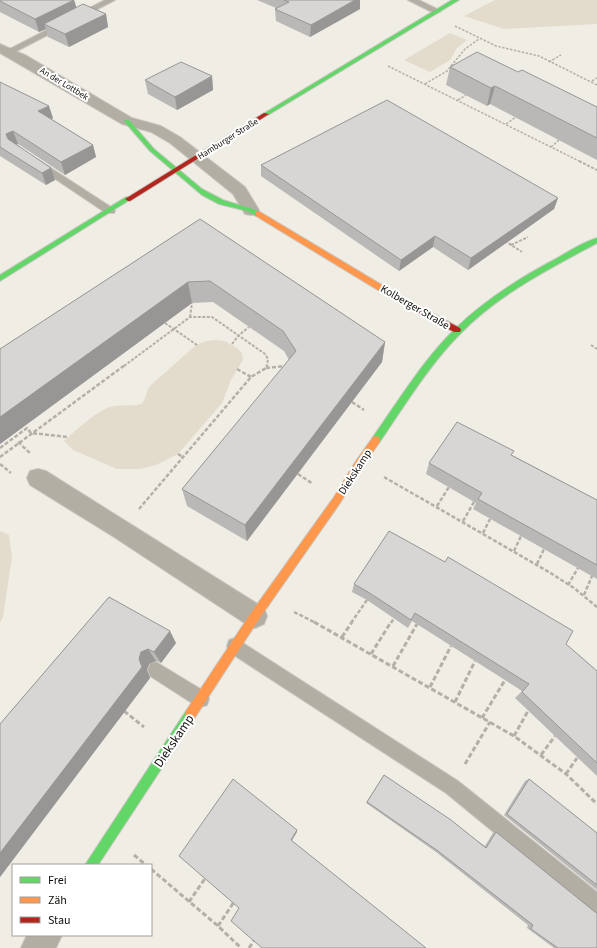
<svg xmlns="http://www.w3.org/2000/svg" width="597" height="948" font-family="'Source Sans 3',sans-serif">
	<rect width="100%" height="100%" fill="#f0ede5"/>
	<g fill="#e3dccc">
		<path d="M495 0H597V24L504 29 464 16Z"/>
		<path d="M450 33 467 40 457 48 450 60 430 72 404 60Z"/>
		<path d="M215 340 224 341 236 347 242 353 243 360 231 380 222 403 178 454 156 465 141 469H117L73 450 64 441C75 431 95 412 110 407 118 404 131 407 142 404 146 398 146 392 150 386L196 345 206 341Z"/>
		<path d="M0 531 9 535 12 557 3 617 0 623Z"/>
	</g>
	<g fill="none" stroke-linecap="round" stroke-linejoin="round">
		<g stroke="#cbc8c3" stroke-width="2">
			<g id="lane">
				<path d="M105 0H115L11 54H5L4 52Z"/>
				<path d="M408 0H419L441 11 437 13H434Z"/>
				<path d="M37 159 114 209 115 211 114 213H106L33 164 32 162 33 160Z"/>
				<path d="M235 638 458 781 597 892V914L590 911 446 793 229 652 227 646 229 640Z"/>
				<path d="M156 662 207 693 209 699 207 705 201 707 195 705 150 676 148 670 150 664Z"/>
			</g>
		</g>
		<g stroke="#cbc8c3" stroke-width="2">
			<g id="street">
				<path d="M0 44 27 56 132 118 161 126 180 137 245 187 259 210 257 214 251 215 245 214 233 194 170 143 151 132 122 124 0 53Z"/>
				<path d="M38 469 46 471 264 608 267 616 264 624 255 628 246 624 114 537 30 485 27 478 30 471Z"/>
				<path d="M27 935H62L56 948H21Z"/>
			</g>
		</g>
		<g stroke="#cbc8c3" stroke-width="2">
			<g id="fast">
				<path d="M452 0H459L268 115 263 114Z"/>
				<path d="M125 120H129L154 149 202 189 223 200 256 210 260 212V216H256L247 211 219 204 202 195 150 151 124 121Z"/>
				<path d="M126 197H128L131 199 0 281V275Z"/>
				<path d="M597 238V243C549 269 499 294 461 333 429 365 405 405 379 443H373L372 440 373 437C399 400 423 360 456 328 483 302 515 281 548 263 564 255 580 243 597 238Z"/>
				<path d="M190 710 194 711 195 715 194 719 98 865H85L186 711Z"/>
			</g>
		</g>
		<g stroke="#cbc8c3" stroke-width="2">
			<g id="slow">
				<path d="M256 212H260L397 294V298H391L256 216Z"/>
				<path d="M376 436 379 437 380 440 379 443 362 467 340 503 259 619 194 719 190 720 186 719 185 715 186 711 251 613 334 497 356 461 373 437Z"/>
			</g>
		</g>
		<g stroke="#cbc8c3" stroke-width="2">
			<g id="jam">
				<path d="M264 113 269 114 130 201H128L125 199Z"/>
				<path d="M394 293 460 328 461 330 460 332H454L391 298V294Z"/>
			</g>
		</g>
		<g stroke="#b4b0a7" stroke-width="1.5" stroke-dasharray="2.5 1.5" stroke-linecap="butt">
			<path d="M455 26 496 46 539 56 597 85"/>
			<path d="M549 62 561 55"/>
			<path d="M388 66 581 162"/>
			<path d="M592 81 597 78"/>
			<path d="M425 84 447 71 465 49 479 39"/>
			<path d="M458 100 466 95"/>
			<path d="M506 124 516 117"/>
			<path d="M551 147 559 140"/>
		</g>
		<g stroke="#b4b0a7" stroke-width="2" stroke-dasharray="3 1.5" stroke-linecap="butt">
			<path d="M579 161 597 170"/>
			<path d="M505 241 522 252"/>
			<path d="M511 245 528 237"/>
			<path d="M190 317 192 303"/>
			<path d="M165 323 197 345"/>
			<path d="M232 344 239 335 249 327"/>
			<path d="M591 345 597 349"/>
			<path d="M124 366 190 317H212L265 354 268 359 267 366"/>
		</g>
		<g stroke="#b4b0a7" stroke-width="2.5" stroke-dasharray="4 2" stroke-linecap="butt">
			<path d="M266 368 285 366"/>
			<path d="M237 369 251 377"/>
			<path d="M352 402 364 410"/>
			<path d="M18 442 30 453"/>
			<path d="M0 448 27 428 31 433 68 437"/>
			<path d="M178 454 183 457"/>
			<path d="M0 457 125 365"/>
			<path d="M0 464 11 473"/>
			<path d="M298 474 313 484"/>
			<path d="M384 477 549 572 574 588 597 607"/>
			<path d="M437 506 449 487"/>
			<path d="M139 509 251 377 266 368 267 365"/>
			<path d="M463 521 474 502"/>
			<path d="M483 533 490 519"/>
			<path d="M514 551 521 536"/>
			<path d="M537 564 544 549"/>
			<path d="M568 585 578 568"/>
			<path d="M584 595 592 576"/>
			<path d="M294 612 316 623"/>
			<path d="M351 623 367 600"/>
			<path d="M391 623 394 618"/>
		</g>
		<g stroke="#b4b0a7" stroke-width="3" stroke-dasharray="5 2.5" stroke-linecap="butt">
			<path d="M314 622 514 736 566 774 597 804"/>
			<path d="M342 637 352 622"/>
			<path d="M371 654 391 622"/>
			<path d="M393 666 417 624"/>
			<path d="M430 687 451 646"/>
			<path d="M455 702 475 661"/>
			<path d="M124 711 144 727"/>
			<path d="M482 718 505 680"/>
			<path d="M514 736 528 711"/>
			<path d="M541 755 555 736"/>
			<path d="M465 764 490 722"/>
			<path d="M566 774 577 758"/>
			<path d="M134 855 146 865"/>
			<path d="M151 869 218 926 241 948"/>
			<path d="M189 902 206 877"/>
			<path d="M218 926 234 902"/>
			<path d="M249 948 255 939"/>
		</g>
		<use href="#lane" fill="#b3aea3" fill-rule="evenodd"/>
		<use href="#street" fill="#b3aea3" fill-rule="evenodd"/>
		<use href="#fast" fill="#63d668" fill-rule="evenodd"/>
		<use href="#slow" fill="#ff974d" fill-rule="evenodd"/>
		<use href="#jam" fill="#b3261e" fill-rule="evenodd"/>
	</g>
	<g fill="#bab8b7">
		<path d="M0 0H74L76 7 106 14 108 27 69 47 48 37 46 29 39 32 0 12Z"/>
		<path d="M257 0H360V9L310 37 276 21 275 9 276 8Z"/>
		<path d="M450 67 518 72 597 107V160L490 104 487 106 446 85Z"/>
		<path d="M212 76 213 90 177 110 148 94 145 80Z"/>
		<path d="M0 82 53 118 51 119 93 145 96 157 65 175 18 144H17L55 180 46 185 0 156Z"/>
		<path d="M261 165 558 198 554 209 468 270 433 247 399 271 261 176Z"/>
		<path d="M200 219 385 342 382 362 247 541 187 506 182 489 289 360 284 351 213 302 192 303 0 444V349Z"/>
		<path d="M512 455 597 500V579L473 509 476 503 426 474 429 463Z"/>
		<path d="M354 584 566 644 597 671V776L515 698 522 691 412 621 408 628 367 600 352 592Z"/>
		<path d="M109 597 176 643 161 663 156 661 149 664 147 670 150 678 0 877V724Z"/>
		<path d="M384 775 485 846 493 833 496 832 597 948H554L527 928 528 925 436 852 366 803Z"/>
		<path d="M529 779 597 833V890L504 815 525 781Z"/>
	</g>
	<g fill="#979695">
		<path d="M74 0 78 12 44 24 46 29 39 32 35 19Z"/>
		<path d="M355 0H360V9L310 37 311 25Z"/>
		<path d="M106 14 108 27 69 47 65 34Z"/>
		<path d="M212 76 213 90 177 110 175 97Z"/>
		<path d="M495 86 490 104 487 106 491 88Z"/>
		<path d="M49 106 53 118 42 124 38 111Z"/>
		<path d="M13 131 18 144 11 147 6 134Z"/>
		<path d="M93 145 96 157 65 175 61 162Z"/>
		<path d="M51 168 55 180 46 185 42 173Z"/>
		<path d="M558 198 554 209 468 270 471 258Z"/>
		<path d="M435 236 433 247 399 271 401 260Z"/>
		<path d="M188 282 192 303 0 444V417Z"/>
		<path d="M385 342 382 362 247 541 245 525Z"/>
		<path d="M170 631 176 643 161 663 154 652Z"/>
		<path d="M148 649 156 661 149 664 147 670 150 678 0 877V853L139 659 141 652Z"/>
		<path d="M297 830V832L291 842V840Z"/>
	</g>
	<g fill="#d8d6d5" stroke="#979695">
		<path d="M0 0H74L35 19 0 1Z"/>
		<path d="M284 0H355L311 25 275 9 289 2Z"/>
		<path d="M83 4 106 14 65 34 44 24Z"/>
		<path d="M477 52 518 72 522 70 597 107V138L495 86 491 88 450 67Z"/>
		<path d="M181 62 212 76 175 97 145 80Z"/>
		<path d="M0 82 49 106 38 111 93 145 61 162 13 131 6 134 8 139 51 168 42 173 0 147Z"/>
		<path d="M387 100 558 198 471 258 435 236 401 260 261 165Z"/>
		<path d="M200 219 385 342 245 525 182 489 296 351 283 331 210 281 188 282 0 417V349Z"/>
		<path d="M457 422 514 451 511 455 597 500V565L478 499 482 493 429 463Z"/>
		<path d="M389 531 445 562 448 557 573 631 566 644 597 671V763L522 692 529 684 415 613 411 620 368 592 354 584Z"/>
		<path d="M109 597 170 631 154 652 148 649 141 652 139 659 142 667 0 853V724Z"/>
		<path d="M384 775 451 820 486 848 496 832 595 912 597 913V948H558L531 929 533 925 438 851 367 802Z"/>
		<path d="M233 779 297 830 291 840 426 948H262L231 921 239 908 179 856Z"/>
		<path d="M529 779 597 833V885L507 814Z"/>
	</g>
	<g text-anchor="middle" dominant-baseline="central" stroke-width="4" stroke-linejoin="round" paint-order="stroke">
		<g font-size="9" fill="#100e0a" stroke="#fff">
			<text transform="translate(64 84) rotate(31)">An der Lottbek</text>
			<text transform="translate(228 139) rotate(-32)">Hamburger Straße</text>
		</g>
		<g font-size="11" fill="#100e0a" stroke="#fff">
			<text transform="translate(415 307) rotate(30)">Kolberger Straße</text>
			<text transform="translate(355 472) rotate(-57)">Diekskamp</text>
		</g>
		<g font-size="13" fill="#100e0a" stroke="#fff">
			<text transform="translate(174 741) rotate(-56)">Diekskamp</text>
		</g>
	</g>
	<rect x="12" y="864" width="140" height="72" fill="#ffffff" stroke="#9f9f9d"/>
	<rect x="20" y="877" width="20" height="6" fill="#63d668" stroke="#9f9f9d"/>
	<text x="48" y="884" font-size="12" fill="#100e0a">Frei</text>
	<rect x="20" y="897" width="20" height="6" fill="#ff974d" stroke="#9f9f9d"/>
	<text x="48" y="904" font-size="12" fill="#100e0a">Zäh</text>
	<rect x="20" y="917" width="20" height="6" fill="#b3261e" stroke="#9f9f9d"/>
	<text x="48" y="924" font-size="12" fill="#100e0a">Stau</text>
</svg>
